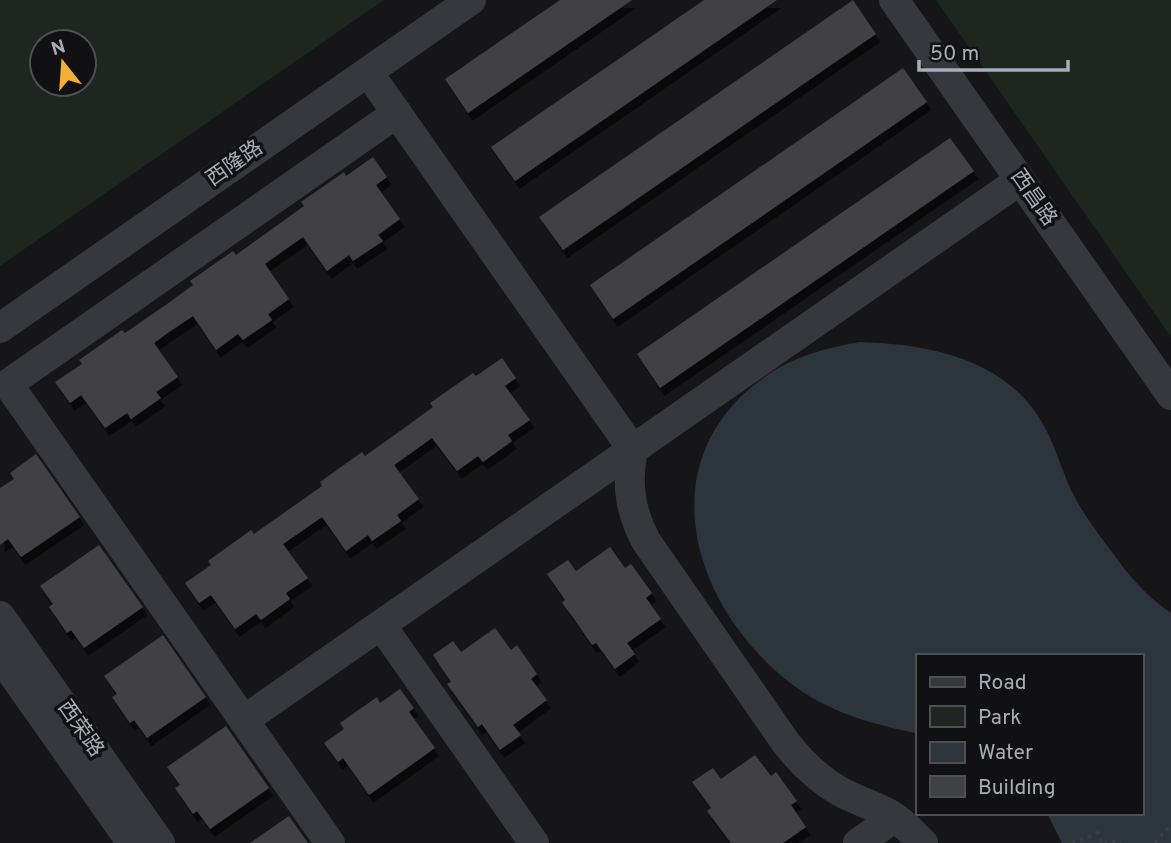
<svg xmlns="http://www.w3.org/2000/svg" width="1171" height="843" font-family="Overpass,'Noto Sans SC',sans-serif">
	<defs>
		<filter id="shadow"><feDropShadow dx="4.5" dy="8" stdDeviation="0" flood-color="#0009"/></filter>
	</defs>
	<rect width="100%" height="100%" fill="#161618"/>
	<g fill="#1e261f" fill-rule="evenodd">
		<path d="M0 0H384L0 266ZM42 42H84V84H42Z"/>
		<path d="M936 0H1171V337Z"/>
	</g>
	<path fill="#2c353c" d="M860 342C929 344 1008 359 1044 426 1056 447 1061 469 1071 490 1082 513 1097 532 1112 552 1129 576 1147 597 1171 613V843H1062L1047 813H1141V656H917L916 733C870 724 826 711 789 682 691 605 647 459 766 376 794 356 827 348 860 342Z"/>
	<g fill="#404145" filter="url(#shadow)">
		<path d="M560 0H632L468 113 445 79Z"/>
		<path d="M704 0H777L515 181 491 147Z"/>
		<path d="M853 0 876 34 563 250 539 217Z"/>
		<path d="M903 68 927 102 613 319 590 285Z"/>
		<path d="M950 138 974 171 660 388 637 354Z"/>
		<path d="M373 157 387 177 376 185 400 219 378 235 383 241 353 261 349 255 327 271 303 237 276 256 265 264 289 299 268 314 272 320 243 340 238 334 216 350 193 316 169 332 154 343 178 377 156 392 161 398 131 419 127 413 105 428 81 395 70 403 55 382 82 364 79 360 122 330 125 333 167 304 193 285 190 281 233 251 236 255 304 206 301 202 344 172 346 176Z"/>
		<path d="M502 358 516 378 505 386 530 420 508 435 512 441 483 462 478 456 457 471 432 438 394 465 419 499 397 515 401 521 372 541 368 535 346 551 322 517 283 544 308 578 286 593 290 599 261 620 256 614 235 629 211 595 199 603 185 583 211 565 208 561 251 530 254 534 322 486 320 482 362 452 365 456 407 426 433 407 430 403 473 373 476 376Z"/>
		<path d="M36 454 80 517 21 557 8 539 0 545V488L14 479 10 473Z"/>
		<path d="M99 545 143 607 84 648 71 630 67 633 49 607 53 604 40 586Z"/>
		<path d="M610 547 625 568 631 564 652 593 646 598 661 619 627 643 635 654 615 669 596 643 592 645 572 616 562 603 565 600 547 574 568 560 576 571Z"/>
		<path d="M495 628 511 650 517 645 537 674 531 679 547 700 513 725 521 735 500 750 482 724 478 727 447 684 451 682 433 655 453 641 461 652Z"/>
		<path d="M163 635 206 697 147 738 134 720 130 723 112 697 117 694 104 676Z"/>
		<path d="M400 689 414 708 409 712 435 748 369 795 343 758 338 762 324 743 344 729 340 723 377 697 380 703Z"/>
		<path d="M226 726 269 788 210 829 197 811 193 814 175 788 180 785 167 767Z"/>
		<path d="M755 755 771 776 776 772 797 801 791 805 806 827 783 843H731L707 811 711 808 692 782 713 768 721 779Z"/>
		<path d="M289 816 308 843H250Z"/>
	</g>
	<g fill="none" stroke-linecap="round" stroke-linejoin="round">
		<g stroke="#3d3f44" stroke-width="3.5" stroke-dasharray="3.5 5" stroke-linecap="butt">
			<path d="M1072 843 1098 833 1102 843"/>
			<path d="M1104 843 1110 841 1121 843"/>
			<path d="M1155 843 1166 830 1171 828"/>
		</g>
		<g stroke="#37383d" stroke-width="30">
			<path d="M894 0 1171 395"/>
			<path d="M368 72 633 450C626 483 630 511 646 541L786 743C801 762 817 778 839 791 852 798 866 803 879 809 897 816 910 830 923 843"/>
			<path d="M0 328 471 0"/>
			<path d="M0 616 160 843"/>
			<path d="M381 625 534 843"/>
			<path d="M0 656 132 843"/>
			<path d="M244 720 1020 180"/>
			<path d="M330 843 8 384 397 113"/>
			<path d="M858 843 894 818"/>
		</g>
	</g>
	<g text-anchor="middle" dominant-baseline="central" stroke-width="7" stroke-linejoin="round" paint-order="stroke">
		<g font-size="21" fill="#a8adb8" stroke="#111113">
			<text transform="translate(235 164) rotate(-35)">西隆路</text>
			<text transform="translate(1033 198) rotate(55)">西昌路</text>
			<text transform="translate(80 729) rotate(55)">西荣路</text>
		</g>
	</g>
	<rect x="916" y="654" width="228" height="161" fill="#111113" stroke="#4d4f55" stroke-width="2"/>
	<rect x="930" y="677" width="35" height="10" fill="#37383d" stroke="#4d4f55" stroke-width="2"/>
	<text x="978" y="689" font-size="21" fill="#a8adb8">Road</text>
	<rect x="930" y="706" width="35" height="21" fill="#1e261f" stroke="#4d4f55" stroke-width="2"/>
	<text x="978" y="724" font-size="21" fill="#a8adb8">Park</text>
	<rect x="930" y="742" width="35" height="21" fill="#2c353c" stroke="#4d4f55" stroke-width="2"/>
	<text x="978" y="759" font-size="21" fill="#a8adb8">Water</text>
	<rect x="930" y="776" width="35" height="21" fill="#404145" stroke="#4d4f55" stroke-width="2"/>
	<text x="978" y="794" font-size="21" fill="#a8adb8">Building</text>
	<g transform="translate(63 63) rotate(343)"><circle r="33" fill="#111113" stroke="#4d4f55" stroke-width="2"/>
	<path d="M0-5L12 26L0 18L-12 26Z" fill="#f2b134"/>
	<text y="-10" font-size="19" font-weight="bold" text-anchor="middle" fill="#a8adb8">N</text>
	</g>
	<path d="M919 60v10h149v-10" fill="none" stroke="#a8adb8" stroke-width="3.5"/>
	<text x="930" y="60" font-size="21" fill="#a8adb8" stroke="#111113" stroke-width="5" paint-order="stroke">50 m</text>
</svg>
